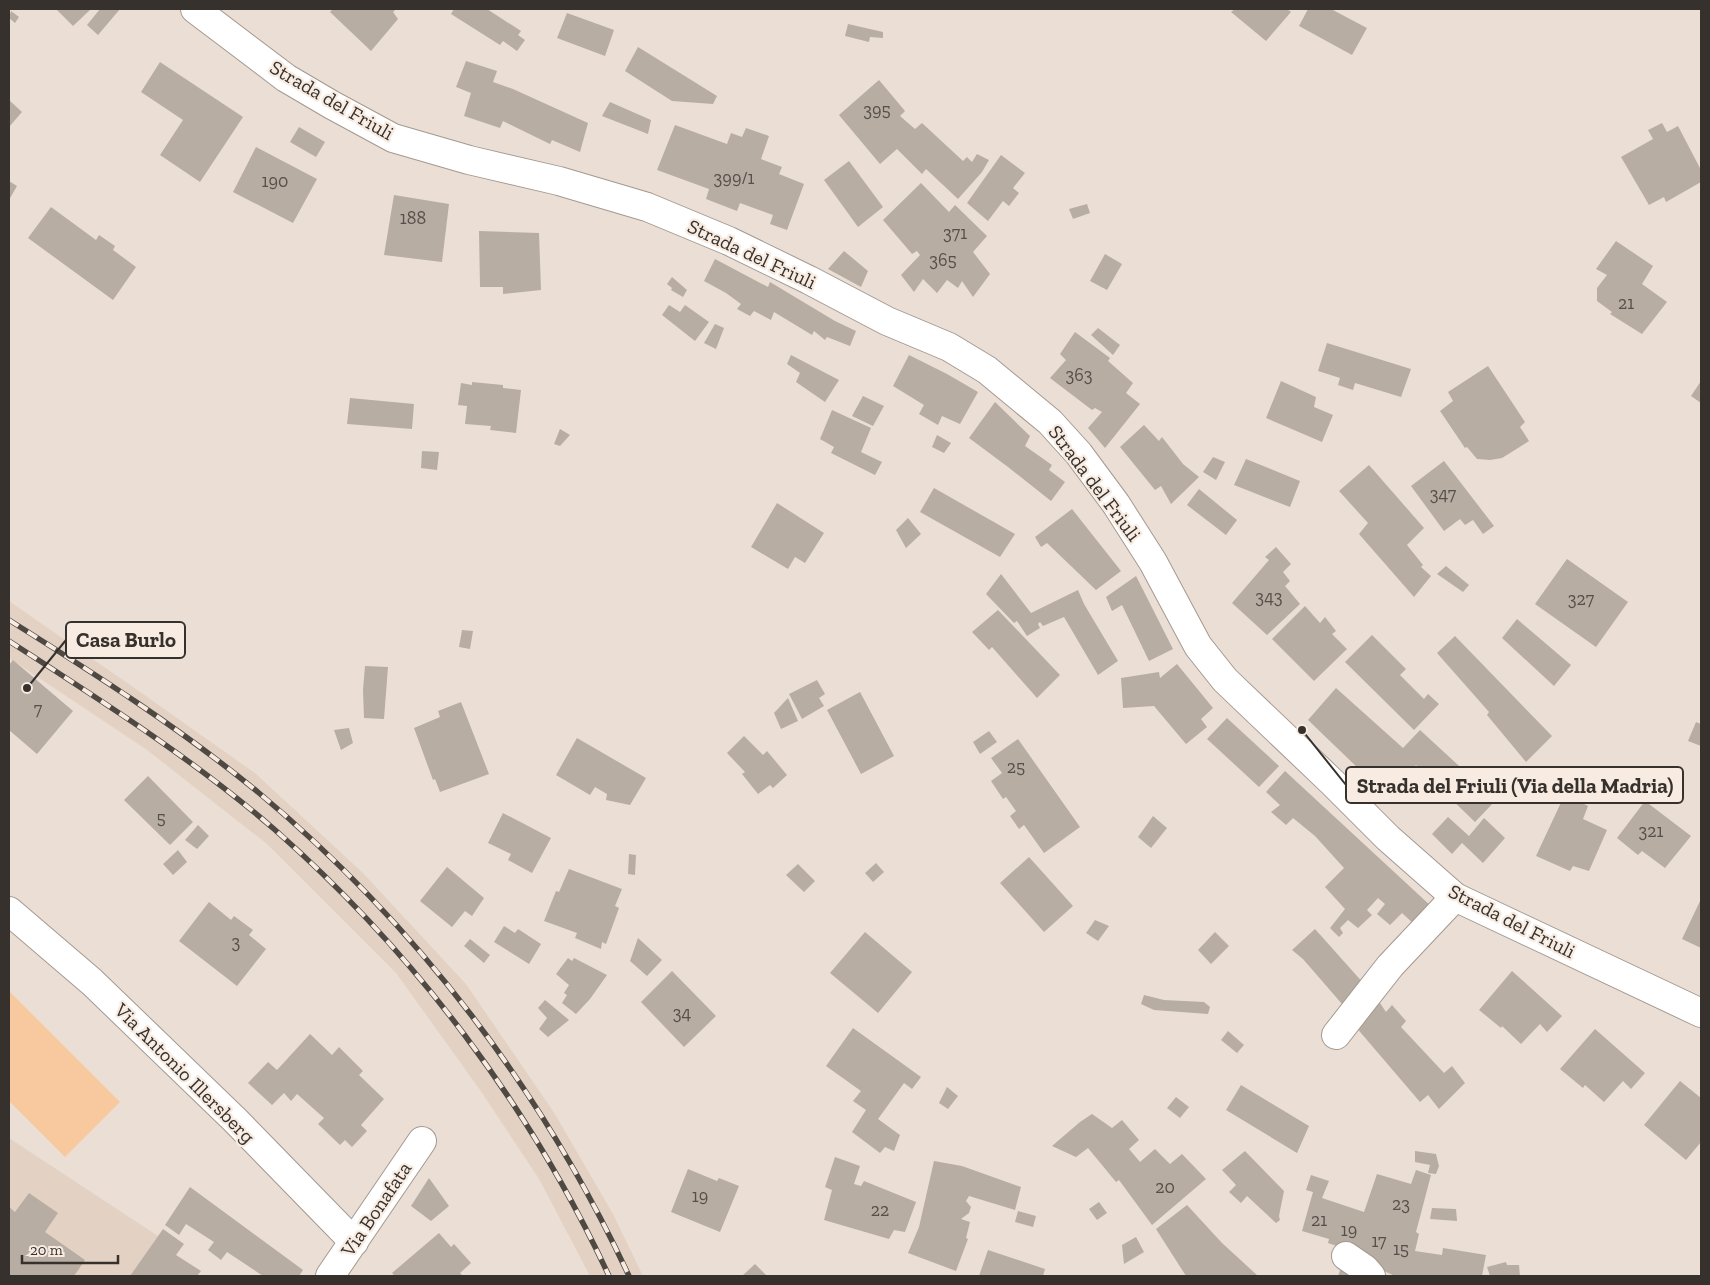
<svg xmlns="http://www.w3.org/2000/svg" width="1710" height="1285" font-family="'Zilla Slab',serif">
	<rect width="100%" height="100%" fill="#ebdfd5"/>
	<g fill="#e3d2c3">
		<path d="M9 601 136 689 255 773 363 873 466 984 555 1114 613 1214 643 1276H590L539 1179 480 1090 396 973 267 844 147 750 9 658Z"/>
		<path d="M9 1138 158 1236 130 1276H9Z"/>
	</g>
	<path fill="#f8c89f" d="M9 991 120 1102 65 1157 9 1101Z"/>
	<g fill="#b8ada3">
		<path d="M56 9H91L73 26Z"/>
		<path d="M100 9H120L98 35 87 25Z"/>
		<path d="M333 9H396L393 12 398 19 371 51 330 12Z"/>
		<path d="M454 9H487L521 31 518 35 525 40 517 51 503 41 500 45 451 14Z"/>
		<path d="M1235 9H1287L1291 12 1266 41 1231 12Z"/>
		<path d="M1308 9H1331L1367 28 1352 55 1299 26Z"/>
		<path d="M11 11 19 17 15 23 9 18Z"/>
		<path d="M567 13 614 30 605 56 557 38Z"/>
		<path d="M848 24 883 32V38L870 37 869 42 845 36Z"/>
		<path d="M638 47 717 96 713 104 672 101 625 71Z"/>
		<path d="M466 61 497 71 493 82 513 89 588 123 580 152 552 140 550 144 503 121 500 128 464 116 471 93 456 87Z"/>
		<path d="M160 62 243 117 200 182 160 155 183 120 141 92Z"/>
		<path d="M879 80 905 111 900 116 915 129 922 123 963 161 967 157 972 162 977 154 989 160 982 172 958 199 926 169 922 174 897 149 880 164 839 115Z"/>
		<path d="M9 100 22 112 9 127Z"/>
		<path d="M610 102 651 120 648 134 602 116Z"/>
		<path d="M1662 123 1667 132 1678 126 1701 170V182L1666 202 1664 197 1649 205 1621 157 1653 139 1648 130Z"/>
		<path d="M675 125 727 144 731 133 742 137 746 128 769 136 761 159 782 167 779 174 804 184 787 230 770 224 773 215 740 203 737 211 706 199 709 189 657 170Z"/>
		<path d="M299 127 325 142 316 157 290 142Z"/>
		<path d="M256 147 317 179 293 223 233 192Z"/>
		<path d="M1001 155 1025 173 1013 188 1019 193 1009 206 1003 201 988 221 967 203Z"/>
		<path d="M849 161 883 207 858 227 824 180Z"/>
		<path d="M9 181 17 186 9 200Z"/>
		<path d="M921 183 949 212 955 205 987 236 973 252 990 274 973 297 962 281 958 288 947 280 937 293 923 279 914 292 901 275 920 255 917 251 912 254 883 220Z"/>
		<path d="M394 195 449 204 442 262 384 255Z"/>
		<path d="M1087 204 1090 213 1073 219 1069 209Z"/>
		<path d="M51 207 96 240 99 235 115 246 113 250 136 267 113 300 28 238Z"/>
		<path d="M479 231 539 233 541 290 503 294V287H480Z"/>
		<path d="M1616 241 1653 266 1642 284 1667 302 1642 334 1610 314 1612 312 1597 301V288L1607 275 1596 269Z"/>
		<path d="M844 251 868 271 861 287 828 269Z"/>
		<path d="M1105 254 1122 264 1107 290 1090 281Z"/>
		<path d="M715 259 768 287 770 282 835 321 856 331 850 346 827 337 825 340 814 331 812 335 774 312 771 320 754 311 750 316 737 309 741 304 726 293 704 281Z"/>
		<path d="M672 277 687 290 683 297 671 290 672 288 667 284Z"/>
		<path d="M669 305 680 312 685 305 709 322 695 341 662 315Z"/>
		<path d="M715 324 724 328 716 349 704 343Z"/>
		<path d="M1098 328 1120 345 1113 355 1091 335Z"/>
		<path d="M1075 332 1110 358 1108 361 1133 383 1126 393 1140 404 1105 448 1088 428 1102 412 1095 408 1092 410 1050 378 1066 360 1060 354Z"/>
		<path d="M1327 343 1411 369 1401 397 1355 383 1353 390 1338 385 1340 378 1318 371Z"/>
		<path d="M791 355 839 380 825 402 796 382 800 373 787 364Z"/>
		<path d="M909 355 947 374 978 392 960 424 942 416 938 425 919 414 924 405 893 386Z"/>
		<path d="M1488 366 1525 422 1520 427 1529 441 1502 458 1490 460 1477 459 1467 447 1465 448 1440 411 1453 401 1448 392Z"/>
		<path d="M1281 381 1316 397 1314 407 1333 415 1322 442 1266 418Z"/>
		<path d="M1701 381V403L1691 396Z"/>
		<path d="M472 382 503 385V388L521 390 516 433 490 430 491 426 465 424 467 406 458 405 461 383 472 385Z"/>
		<path d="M863 396 884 406 873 426 852 416Z"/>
		<path d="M350 398 414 404 412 429 347 424Z"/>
		<path d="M995 402 1030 436 1025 446 1052 465 1049 470 1065 482 1051 501 1008 467 969 438Z"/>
		<path d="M832 410 871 428 861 452 882 462 875 475 831 453 834 447 820 439Z"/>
		<path d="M1144 425 1159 441 1162 437 1183 464 1199 477 1171 504 1161 486 1155 490 1120 447Z"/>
		<path d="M560 429 570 435 560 446 554 444Z"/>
		<path d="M937 435 951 443 944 453 932 447Z"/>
		<path d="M422 451 439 452 437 470 421 468Z"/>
		<path d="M1213 457 1225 462 1216 480 1203 472Z"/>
		<path d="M1246 459 1300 481 1290 507 1234 485Z"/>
		<path d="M1444 461 1494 526 1483 534 1473 520 1465 525 1460 519 1444 531 1411 486Z"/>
		<path d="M1369 465 1424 528 1407 545 1423 565 1421 567 1431 576 1414 597 1359 534 1368 523 1339 491Z"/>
		<path d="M934 488 1015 534 1000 557 920 512Z"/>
		<path d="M1199 489 1237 520 1226 535 1187 505Z"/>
		<path d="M777 503 824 533 805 563 795 557 788 569 751 547Z"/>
		<path d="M1072 509 1121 571 1096 590 1047 543 1041 547 1035 537Z"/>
		<path d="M908 518 921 534 906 548 896 530Z"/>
		<path d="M1276 547 1291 564 1283 572 1290 581 1285 586 1300 604 1267 635 1232 603 1269 560 1265 557Z"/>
		<path d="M1567 559 1628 602 1596 647 1535 604Z"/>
		<path d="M1446 566 1469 585 1463 592 1437 574Z"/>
		<path d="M1001 574 1031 613 1078 590 1084 604 1118 661 1098 675 1064 617 1043 626 1040 622 1038 624 1040 628 1027 636 1017 621 1014 623 986 594Z"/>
		<path d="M1136 576 1173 649 1149 661 1122 605 1112 611 1106 597Z"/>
		<path d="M1305 606 1320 623 1325 617 1336 631 1332 634 1347 649 1314 681 1272 639Z"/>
		<path d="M998 610 1060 675 1037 698 992 647 989 650 972 632Z"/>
		<path d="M1517 619 1571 665 1554 686 1502 638Z"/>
		<path d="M462 630 473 631 470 649 459 647Z"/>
		<path d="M1372 635 1406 669 1400 675 1424 699 1428 694 1439 704 1414 730 1345 662Z"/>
		<path d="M1455 636 1552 736 1526 762 1487 715 1489 712 1437 653Z"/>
		<path d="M13 660 73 711 37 754 9 730V665Z"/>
		<path d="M1177 664 1213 708 1201 719 1207 727 1186 744 1154 706 1123 708 1121 678 1159 672 1160 678Z"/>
		<path d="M365 666 388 667 384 719 364 718 363 690Z"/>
		<path d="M817 680 825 694 819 698 824 706 802 719 789 694Z"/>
		<path d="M1336 688 1403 748 1420 730 1496 800 1475 822 1416 765 1387 796 1308 720Z"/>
		<path d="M860 692 894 756 861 774 827 710Z"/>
		<path d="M788 698 798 721 781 729 774 713Z"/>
		<path d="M461 702 489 774 440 792 435 779 433 780 414 728 440 717 438 711Z"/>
		<path d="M1227 718 1279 766 1259 787 1207 739Z"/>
		<path d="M1696 722 1701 724V746L1688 741Z"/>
		<path d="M349 728 353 743 341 750 334 730Z"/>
		<path d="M989 731 997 742 980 754 973 742Z"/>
		<path d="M744 736 763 755 767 751 787 775 773 788 770 785 758 794 742 774 745 772 727 753Z"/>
		<path d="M577 738 646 778 630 805 606 800 607 794 595 787 590 795 556 775Z"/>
		<path d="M1018 739 1080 827 1044 853 1024 825 1019 829 1010 816 1016 811 1006 797 1003 799 991 781 1002 773 991 758Z"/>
		<path d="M1285 771 1432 907 1416 926 1402 913 1390 925 1377 914 1385 904 1378 898 1367 910 1372 915 1358 928 1348 920 1340 928 1343 933 1339 937 1330 928 1345 909 1325 887 1344 868 1315 836 1293 818 1286 825 1271 812 1280 805 1266 792Z"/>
		<path d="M148 776 193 822 170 845 124 800Z"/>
		<path d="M1565 794 1588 806 1583 819 1607 830 1589 871 1573 866 1570 871 1536 856Z"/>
		<path d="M1645 801 1691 836 1665 868 1642 851 1638 855 1617 838Z"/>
		<path d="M503 813 551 838 532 873 508 860 511 854 488 843Z"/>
		<path d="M1153 816 1167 828 1151 848 1138 837Z"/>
		<path d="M1448 817 1469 836 1484 818 1505 838 1483 863 1462 843 1452 854 1432 834Z"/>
		<path d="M198 825 209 836 197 849 185 840Z"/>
		<path d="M178 850 187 862 173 875 163 864Z"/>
		<path d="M629 854 636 855 635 875 628 874Z"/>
		<path d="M1029 857 1073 906 1044 932 1000 883Z"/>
		<path d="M876 863 884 872 873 882 865 873Z"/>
		<path d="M798 864 815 881 804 892 786 875Z"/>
		<path d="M447 867 484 898 472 916 465 911 452 927 420 901Z"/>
		<path d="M569 869 622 889 615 906 619 908 606 944 602 942 601 949 575 938 577 933 544 921 556 891 559 892Z"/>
		<path d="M1701 899V948L1682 939Z"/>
		<path d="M209 902 231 920 234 916 253 930 249 935 266 949 237 986 179 941Z"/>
		<path d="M1095 920 1109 926 1098 941 1086 933Z"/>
		<path d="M504 926 515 933 518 929 541 944 529 964 494 942Z"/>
		<path d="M1315 929 1365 985 1342 1004 1303 959 1292 950Z"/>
		<path d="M865 932 912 972 878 1013 830 973Z"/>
		<path d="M1215 932 1229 946 1211 964 1198 950Z"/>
		<path d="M638 938 662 960 647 976 630 961Z"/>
		<path d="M470 939 490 955 484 963 464 946Z"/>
		<path d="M568 958 572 961 574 958 607 975 590 999 576 1014 562 1003 567 995 564 993 569 985 556 974Z"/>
		<path d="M672 971 716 1016 684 1047 641 1002Z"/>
		<path d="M1512 971 1562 1016 1547 1032 1540 1024 1521 1044 1502 1026 1501 1028 1479 1010Z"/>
		<path d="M1144 995 1164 1000 1204 1002 1210 1007 1208 1014 1154 1010 1141 1004Z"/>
		<path d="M545 1000 569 1020 548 1037 539 1029 547 1018 538 1008Z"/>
		<path d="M1380 1003 1386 1012 1392 1005 1406 1021 1401 1027 1444 1073 1452 1066 1465 1083 1439 1109 1428 1095 1420 1102 1355 1026Z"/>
		<path d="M853 1028 921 1077 912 1089 904 1083 878 1119 900 1135 894 1151 885 1147 880 1153 852 1132 866 1110 853 1101 861 1091 826 1066Z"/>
		<path d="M1595 1029 1645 1073 1631 1089 1623 1081 1604 1102 1585 1085 1583 1088 1560 1069Z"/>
		<path d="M1228 1031 1244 1045 1237 1053 1221 1040Z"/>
		<path d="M310 1034 332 1055 339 1047 363 1071 359 1075 384 1099 361 1125 367 1131 352 1147 345 1140 340 1145 318 1124 324 1118 297 1094 291 1101 284 1093 272 1105 248 1083 268 1062 277 1070Z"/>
		<path d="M1680 1081 1701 1098V1142L1686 1160 1644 1125Z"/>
		<path d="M1241 1085 1309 1126 1297 1153 1226 1110Z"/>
		<path d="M947 1087 958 1096 948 1109 939 1103Z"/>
		<path d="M1176 1097 1189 1107 1180 1118 1167 1108Z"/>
		<path d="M1092 1114 1112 1128 1122 1120 1139 1140 1129 1149 1140 1162 1155 1149 1170 1164 1182 1154 1206 1179 1152 1225 1119 1180 1116 1182 1088 1148 1076 1157 1052 1146 1080 1122Z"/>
		<path d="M1245 1151 1284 1191 1279 1216 1280 1220 1276 1223 1247 1196 1241 1203 1229 1192 1236 1185 1222 1170Z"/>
		<path d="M1415 1151 1436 1154 1439 1166 1436 1174 1428 1173 1430 1165 1415 1162Z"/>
		<path d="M835 1157 860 1166 854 1184 861 1186 864 1181 916 1202 905 1232 894 1230 889 1239 824 1220 832 1190 825 1187Z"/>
		<path d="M934 1161 962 1166 1021 1187 1015 1210 969 1196 966 1201 971 1207 969 1213 961 1219 970 1222 966 1238 968 1239 956 1271 908 1253 919 1227Z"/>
		<path d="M688 1169 717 1181 719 1178 739 1186 720 1232 671 1212Z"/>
		<path d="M1416 1170 1431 1175 1416 1232 1419 1234 1415 1251 1442 1255 1443 1248 1486 1255 1482 1276H1395L1362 1261 1363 1255 1328 1243 1329 1239 1302 1231 1313 1192 1306 1190 1311 1175 1329 1181 1322 1198 1364 1212 1377 1174 1411 1184Z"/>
		<path d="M429 1178 449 1206 431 1221 411 1206Z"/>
		<path d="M190 1187 303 1270 299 1276H263L227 1252 221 1260 208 1250 214 1242 186 1224 179 1235 165 1225Z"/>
		<path d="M29 1193 58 1213 45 1232 85 1260 74 1276H9V1207L15 1212Z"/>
		<path d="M1099 1202 1107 1213 1097 1220 1089 1209Z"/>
		<path d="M1187 1205 1222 1243 1258 1276H1186L1156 1229Z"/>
		<path d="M1432 1208 1456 1209 1457 1221 1430 1219Z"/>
		<path d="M1018 1211 1036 1216 1033 1227 1015 1222Z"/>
		<path d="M163 1229 184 1244 176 1255 201 1271 197 1276H130Z"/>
		<path d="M439 1233 451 1247 454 1244 471 1263 460 1273 463 1276H395L392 1273Z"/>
		<path d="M1136 1237 1144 1252 1124 1264 1122 1245Z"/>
		<path d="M988 1250 1045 1269 1043 1276H979Z"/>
		<path d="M1343 1262 1360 1276H1338Z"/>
		<path d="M1506 1262 1507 1265H1519L1520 1276H1490L1487 1267Z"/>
		<path d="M755 1264 767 1276H742Z"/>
	</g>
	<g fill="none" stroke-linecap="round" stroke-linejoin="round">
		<g stroke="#a49990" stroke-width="30">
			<g id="street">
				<path d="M9 911 92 982 235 1120 354 1242"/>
				<path d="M1336 1035 1390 966 1455 897"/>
				<path d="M1346 1256 1365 1269 1371 1276"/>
				<path d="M330 1276 422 1141"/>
			</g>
		</g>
		<g stroke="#a49990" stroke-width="30">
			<path id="secondary" d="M195 9 286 78 332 105 393 138 469 160 559 181 647 207 729 241 809 280 887 321 949 347 987 370 1050 422 1079 454 1116 504 1153 562 1198 646 1225 680 1333 783 1388 838 1455 897 1701 1013"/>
		</g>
		<use href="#street" stroke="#fff" stroke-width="28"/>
		<use href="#secondary" stroke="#fff" stroke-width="28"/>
		<g stroke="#4f4944" stroke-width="5.5">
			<g id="rail">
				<path d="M9 620C95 674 180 728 259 793 416 924 543 1091 629 1276"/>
				<path d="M9 641C100 700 192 758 274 829 415 953 530 1106 609 1276"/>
			</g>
		</g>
		<use href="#rail" stroke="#f8ece2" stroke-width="4" stroke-dasharray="11" stroke-linecap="butt"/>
	</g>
	<g text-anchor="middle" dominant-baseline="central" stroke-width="4.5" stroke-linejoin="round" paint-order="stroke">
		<g font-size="18" fill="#56504a">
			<text x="877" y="110">395</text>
			<text x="734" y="178">399/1</text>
			<text x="275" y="181">190</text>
			<text x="413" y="218">188</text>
			<text x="955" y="233">371</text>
			<text x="943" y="260">365</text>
			<text x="1626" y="303">21</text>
			<text x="1079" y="375">363</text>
			<text x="1443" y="494">347</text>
			<text x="1269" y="597">343</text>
			<text x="1581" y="599">327</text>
			<text x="38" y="709">7</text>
			<text x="1016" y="767">25</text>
			<text x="161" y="818">5</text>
			<text x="1651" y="831">321</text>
			<text x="236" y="942">3</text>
			<text x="682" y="1013">34</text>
			<text x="1165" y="1187">20</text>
			<text x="700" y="1196">19</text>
			<text x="1401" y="1204">23</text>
			<text x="880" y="1210">22</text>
			<text x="1319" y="1220">21</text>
			<text x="1349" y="1230">19</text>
			<text x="1379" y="1241">17</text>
			<text x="1401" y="1249">15</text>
		</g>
		<g font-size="20" fill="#36312d" stroke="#f8ece2">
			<text transform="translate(332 100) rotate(30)">Strada del Friuli</text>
			<text transform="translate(752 254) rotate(25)">Strada del Friuli</text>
			<text transform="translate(1095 483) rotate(53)">Strada del Friuli</text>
			<text transform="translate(1512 921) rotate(27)">Strada del Friuli</text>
			<text transform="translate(185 1073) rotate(45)">Via Antonio Illersberg</text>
			<text transform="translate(376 1209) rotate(-56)">Via Bonafata</text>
		</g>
	</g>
	<path fill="none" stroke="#36312d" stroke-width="2" d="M27 688L66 640M1302 730L1346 785"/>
	<g fill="#36312d" stroke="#f8ece2" stroke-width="2">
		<circle cx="27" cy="688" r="5"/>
		<circle cx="1302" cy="730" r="5"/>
	</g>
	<g fill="#f8ece2" stroke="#36312d" stroke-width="2">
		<rect x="66" y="622" width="119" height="36" rx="5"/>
		<rect x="1346" y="767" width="337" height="36" rx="5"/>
	</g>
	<g font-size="21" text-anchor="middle" font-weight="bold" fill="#36312d">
		<text x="126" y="647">Casa Burlo</text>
		<text x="1515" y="793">Strada del Friuli (Via della Madria)</text>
	</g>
	<rect width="1710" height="1285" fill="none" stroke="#36312d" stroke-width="20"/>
	<path d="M22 1255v8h96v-8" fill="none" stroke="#36312d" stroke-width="2.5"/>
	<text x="30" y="1255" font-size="15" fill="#36312d" stroke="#f8ece2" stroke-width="4" paint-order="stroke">20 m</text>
</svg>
